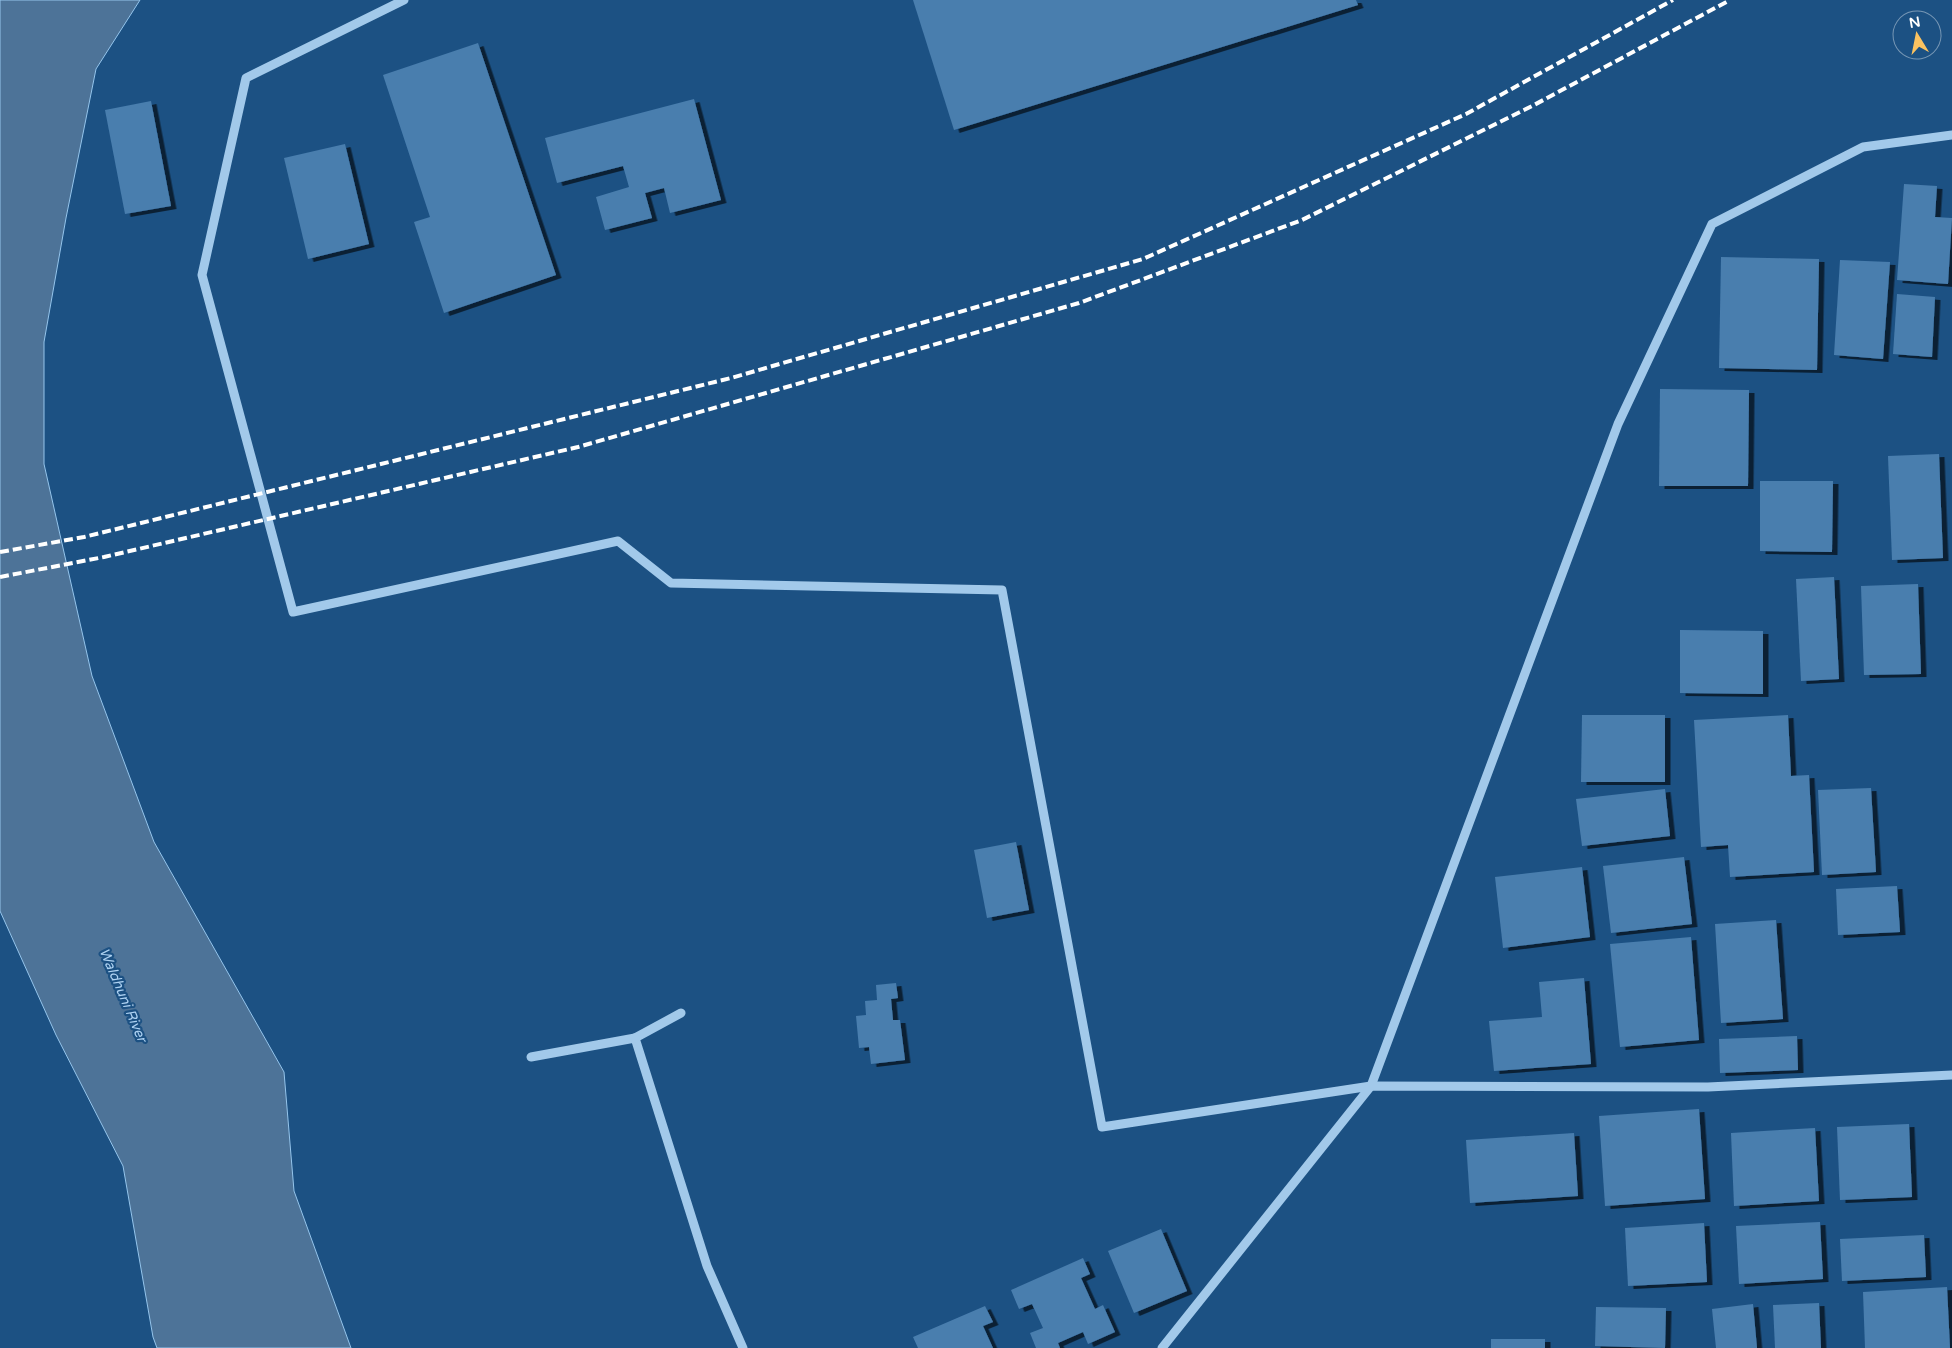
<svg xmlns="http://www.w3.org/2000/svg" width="1952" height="1348" font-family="'Varela Round',sans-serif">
	<defs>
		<filter id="shadow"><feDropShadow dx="5.5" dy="3" stdDeviation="0" flood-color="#0009"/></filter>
	</defs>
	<rect width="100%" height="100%" fill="#1c5183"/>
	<path fill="#4d7398" stroke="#95c5ec" d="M0 0H140L96 69 66 218 44 342V464L92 676 154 842 284 1072 294 1191 351 1348H157L153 1337 123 1166 56 1035 0 911Z"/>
	<g fill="#497eae" filter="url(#shadow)">
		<path d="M913 0H1356L1358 5 954 130Z"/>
		<path d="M478 43 556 275 444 313 414 222 430 217 383 75Z"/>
		<path d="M694 99 721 200 670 213 664 188 645 193 652 218 605 230 596 197 629 187 623 166 557 183 545 138Z"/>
		<path d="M151 101 171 206 125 214 105 110Z"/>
		<path d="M345 144 369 244 308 259 284 158Z"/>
		<path d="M1904 184 1937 186 1935 217 1952 218 1948 284 1897 280Z"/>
		<path d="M1721 257 1819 259 1817 370 1719 368Z"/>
		<path d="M1840 260 1890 262 1883 359 1834 355Z"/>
		<path d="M1897 294 1935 297 1932 357 1893 354Z"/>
		<path d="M1660 389 1749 390 1748 486H1659Z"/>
		<path d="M1939 454 1943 558 1892 560 1888 456Z"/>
		<path d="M1760 481H1833L1832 552 1760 551Z"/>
		<path d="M1834 577 1839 679 1801 681 1796 579Z"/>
		<path d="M1918 584 1921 674 1864 675 1861 586Z"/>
		<path d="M1680 630 1763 631V694L1680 693Z"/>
		<path d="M1582 715H1665V782H1581Z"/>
		<path d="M1788 715 1791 776 1809 775 1814 872 1730 877 1728 845 1701 847 1694 720Z"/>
		<path d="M1871 788 1876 872 1822 875 1818 790Z"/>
		<path d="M1665 789 1670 836 1582 846 1576 799Z"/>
		<path d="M1016 842 1029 910 987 918 974 850Z"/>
		<path d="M1684 857 1692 924 1611 933 1603 866Z"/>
		<path d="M1582 867 1590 937 1503 948 1495 877Z"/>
		<path d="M1897 886 1900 932 1838 935 1836 889Z"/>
		<path d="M1776 920 1783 1019 1721 1023 1715 924Z"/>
		<path d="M1691 937 1699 1040 1620 1047 1610 944Z"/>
		<path d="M1584 978 1591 1064 1494 1071 1489 1021 1542 1017 1539 982Z"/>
		<path d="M896 983 898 998 891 999 893 1020H900L905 1060 871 1064 869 1047 859 1048 856 1016 866 1015 865 1001 877 1000 876 985Z"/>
		<path d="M1797 1036 1798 1070 1720 1073 1719 1039Z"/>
		<path d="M1699 1109 1705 1199 1605 1206 1599 1116Z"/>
		<path d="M1909 1124 1912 1197 1840 1200 1837 1127Z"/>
		<path d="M1815 1128 1819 1201 1734 1206 1731 1133Z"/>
		<path d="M1574 1133 1578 1196 1470 1203 1466 1140Z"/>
		<path d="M1820 1222 1823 1279 1739 1284 1736 1226Z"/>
		<path d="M1704 1223 1707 1282 1628 1286 1625 1228Z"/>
		<path d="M1161 1229 1187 1291 1134 1313 1108 1251Z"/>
		<path d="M1924 1235 1926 1277 1842 1281 1840 1239Z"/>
		<path d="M1083 1258 1090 1274 1081 1278 1095 1309 1103 1305 1115 1332 1088 1344 1083 1332 1058 1343 1060 1348H1036L1030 1333 1043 1328 1032 1304 1019 1309 1011 1290Z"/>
		<path d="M1947 1287 1950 1348H1865L1863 1292Z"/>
		<path d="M1819 1303 1821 1348H1775L1773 1305Z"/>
		<path d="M1753 1304 1757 1348H1716L1712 1309Z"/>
		<path d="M985 1306 993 1322 983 1326 993 1348H918L913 1337Z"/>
		<path d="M1596 1307 1666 1308 1665 1348 1595 1346Z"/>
		<rect x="1491" y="1339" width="54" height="9"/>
	</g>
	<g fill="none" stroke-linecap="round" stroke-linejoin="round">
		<g stroke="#a2c9ea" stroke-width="9">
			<path d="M404 0 246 78 202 275 293 612 618 541 671 583 1002 590 1102 1127 1371 1086 1708 1087 1952 1075"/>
			<path d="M681 1013 635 1038 707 1266 743 1348"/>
			<path d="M531 1057 635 1038"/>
			<path d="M1162 1348 1371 1086 1618 424 1712 224 1863 147 1952 135"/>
		</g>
		<g stroke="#fff" stroke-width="4" stroke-dasharray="9 4" stroke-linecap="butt">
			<path d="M0 552 84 537 731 378 1143 259 1466 114 1673 0"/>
			<path d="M0 577 104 557 578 447 1079 303 1302 220 1534 105 1730 0"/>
		</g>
	</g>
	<g text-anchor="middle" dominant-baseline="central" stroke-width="4.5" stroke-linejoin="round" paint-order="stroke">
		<g font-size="14" font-style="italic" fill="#aed2f2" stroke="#1c5183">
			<text transform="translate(123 995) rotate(67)">Waldhuni River</text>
		</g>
	</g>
	<g transform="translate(1917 35) rotate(350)"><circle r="24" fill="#1c5183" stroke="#7797b5"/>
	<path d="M0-4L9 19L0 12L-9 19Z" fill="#fbc260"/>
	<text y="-8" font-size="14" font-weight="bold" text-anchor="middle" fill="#ffffff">N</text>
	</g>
</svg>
